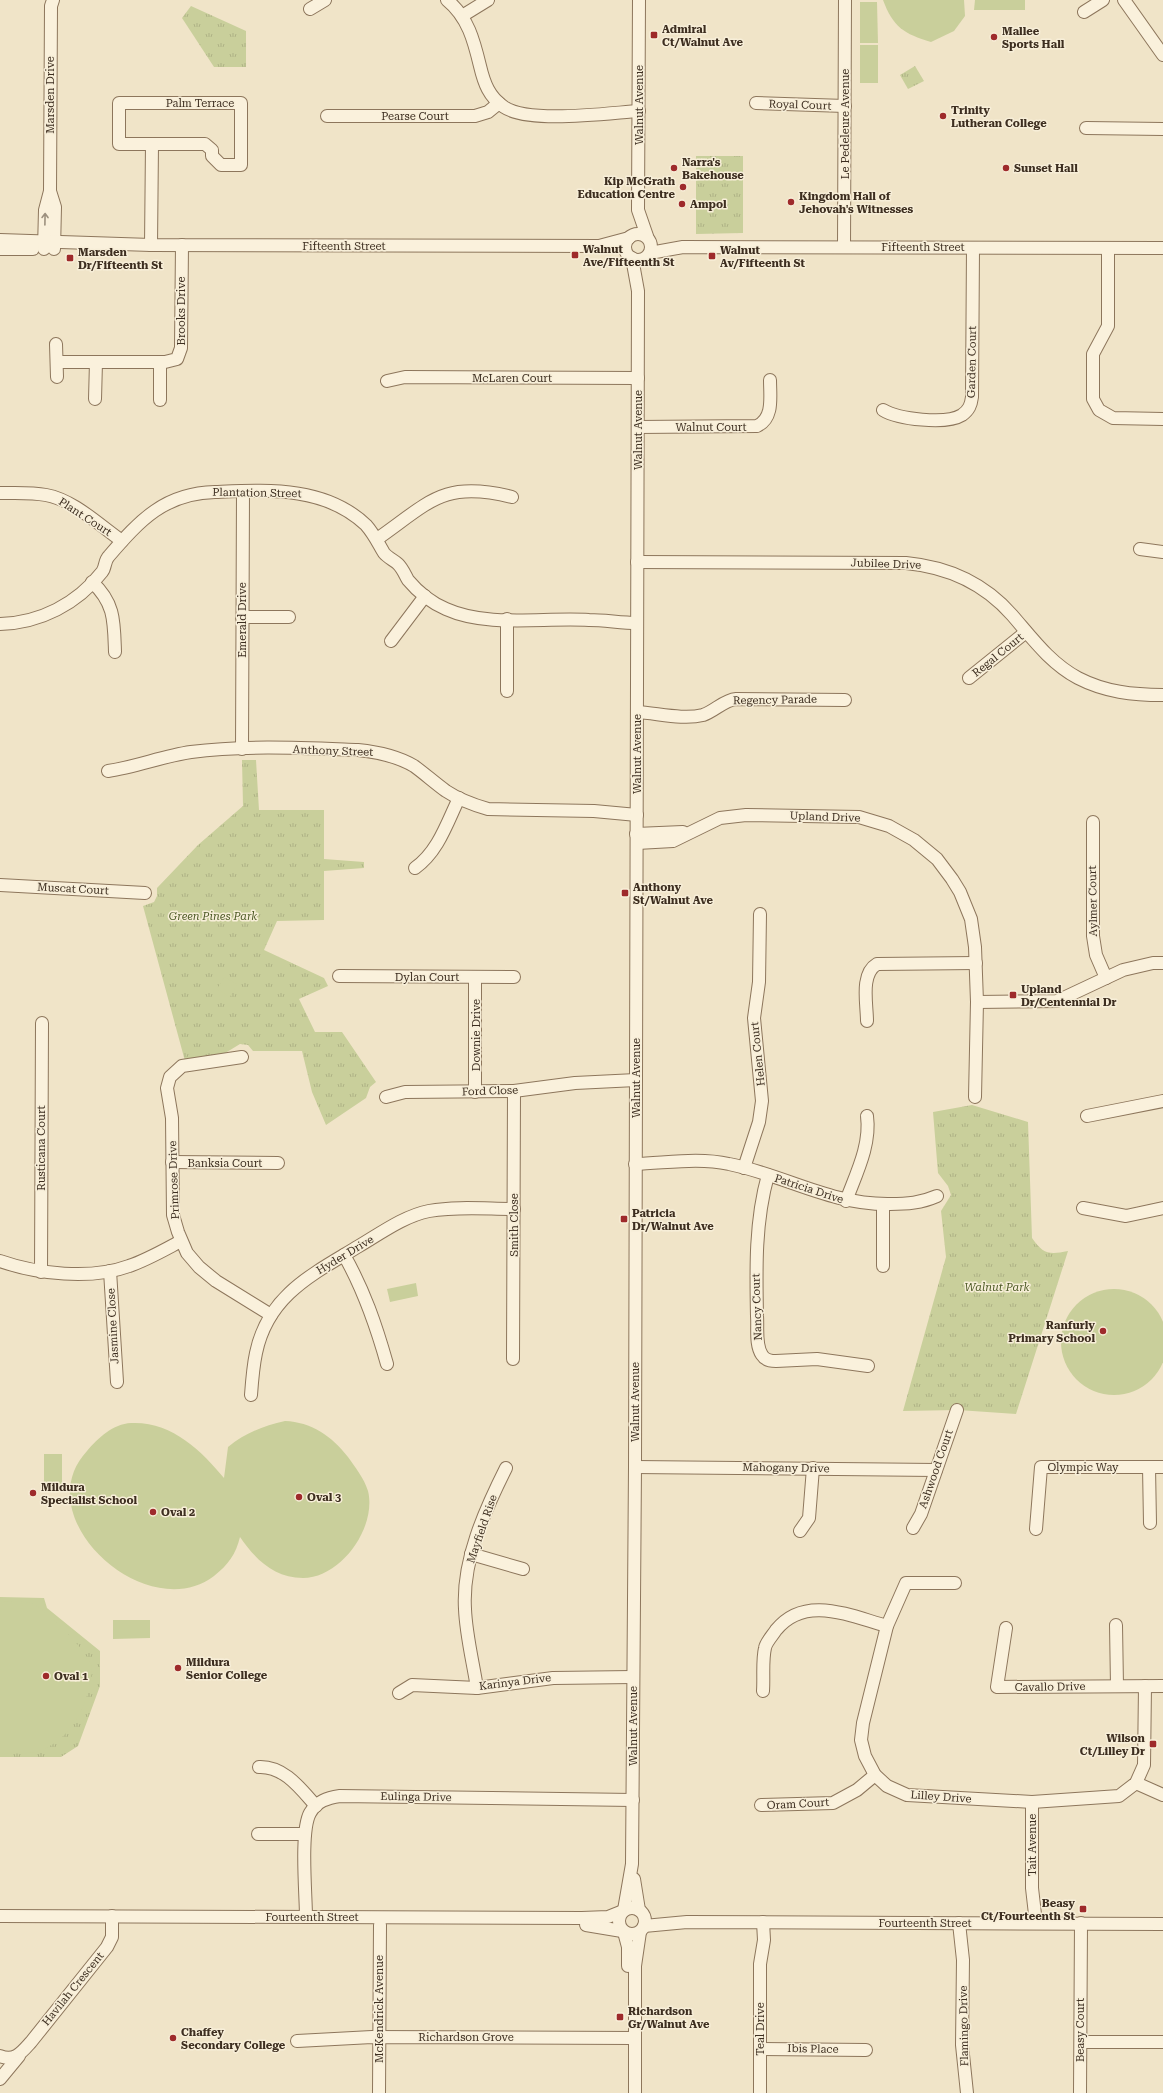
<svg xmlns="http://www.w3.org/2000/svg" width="1163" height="2093" font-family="'Roboto Serif',serif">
	<defs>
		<pattern id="grass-tufts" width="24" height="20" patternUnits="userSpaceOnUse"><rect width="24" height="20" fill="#c9cf9b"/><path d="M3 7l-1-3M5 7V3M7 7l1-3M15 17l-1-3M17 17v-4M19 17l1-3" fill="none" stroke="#aeb285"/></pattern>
	</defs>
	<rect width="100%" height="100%" fill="#f0e4c8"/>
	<g fill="url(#grass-tufts)">
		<path d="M191 6 246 31V67H214L182 18Z"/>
		<path d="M915 66 924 81 908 89 900 75Z"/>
		<path d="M696 156H743V233L696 234Z"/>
		<path d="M242 760H256L259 810H324V859L364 862V868L324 871V920L277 921 264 950 324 978 328 986 299 999 315 1032H342L376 1082 370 1087 366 1098 326 1125 312 1092 302 1051H253L248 1045 240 1044 222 1055 185 1061 143 906 154 902 157 896V888L198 845 243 806Z"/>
		<path d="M972 1105 1028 1122 1032 1238C1043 1254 1049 1255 1068 1251L1016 1414 958 1410 903 1411 946 1257 941 1211 951 1195 948 1186 938 1173 933 1112Z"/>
		<path d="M0 1597 44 1598 47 1608 100 1651V1686L78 1746 61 1757H0Z"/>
	</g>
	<g fill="#c9cf9b">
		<path d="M883 0H964L965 16 954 31 931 42C904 34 893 27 883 0Z"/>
		<path d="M975 0H1025V10H974Z"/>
		<path d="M860 2H877L878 43H860Z"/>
		<rect x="860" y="45" width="18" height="38"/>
		<path d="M224 977 237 984 230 997 217 989Z"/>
		<path d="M416 1283 418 1296 390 1302 387 1289Z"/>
		<circle cx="1114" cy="1342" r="53"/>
		<path d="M285 1421C311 1422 332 1436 348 1457 355 1467 364 1478 368 1491 377 1527 341 1578 303 1578 274 1578 255 1559 240 1537 236 1554 228 1565 214 1576 147 1627 25 1518 87 1451 98 1438 113 1424 131 1423 171 1421 201 1450 224 1478L228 1447C245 1433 263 1426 285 1421Z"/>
		<rect x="44" y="1454" width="18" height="38"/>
		<path d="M0 1602C10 1602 24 1600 33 1604 47 1610 87 1651 91 1665 93 1671 91 1677 90 1683 85 1711 69 1739 42 1750 29 1755 14 1753 0 1753Z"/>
		<path d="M113 1620H150V1638L113 1639Z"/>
	</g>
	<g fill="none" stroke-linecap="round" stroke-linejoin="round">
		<g stroke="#8d765c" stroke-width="14">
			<g id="minor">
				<path d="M447 0C468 17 474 41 480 66 484 83 489 97 504 107 529 124 608 113 639 111"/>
				<path d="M639 0 638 210 647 236"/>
				<path d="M1124 0 1163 55"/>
				<path d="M310 9 325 0"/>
				<path d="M1084 12 1103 0"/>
				<path d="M462 16 488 0"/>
				<path d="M119 103H241V165H221L212 156V150L205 144H119Z"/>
				<path d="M756 103 845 106"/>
				<path d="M327 116H475L488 112 499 103"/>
				<path d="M1086 128 1163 129"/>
				<path d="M50 191 55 207 54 249"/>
				<circle cx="638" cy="247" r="13"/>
				<path d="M0 240 151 245 599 246 629 238"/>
				<path d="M151 245 152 144"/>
				<path d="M844 247 845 0"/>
				<path d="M1108 248V326L1093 354V399L1099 410 1113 418 1163 419"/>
				<path d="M0 249H33"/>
				<path d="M44 249 45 210 50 191 51 6 53 0"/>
				<path d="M650 253 683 247 1163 248"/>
				<path d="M56 344 57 377"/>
				<path d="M57 362H165L177 359 181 348 182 245"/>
				<path d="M387 381 405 377 638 378"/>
				<path d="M95 399 96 362"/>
				<path d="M160 400V362"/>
				<path d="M883 410C898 419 946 425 962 415 969 410 971 405 972 397L973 248"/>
				<path d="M638 427 757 426C774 418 770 397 770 380"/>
				<path d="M0 493C15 493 31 492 46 495 74 500 99 525 122 541"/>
				<path d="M377 539C430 502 443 480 512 497"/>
				<path d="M1140 549 1163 552"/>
				<path d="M637 562 906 563C948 567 984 583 1012 615 1032 638 1050 663 1078 678 1105 692 1133 695 1163 695"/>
				<path d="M92 582C115 603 114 622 115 652"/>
				<path d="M242 617H289"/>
				<path d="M0 624C40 623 77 604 102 572 106 567 104 561 109 556 140 520 165 493 215 492 268 490 325 486 366 525 374 534 378 543 384 553 388 558 394 560 398 564 403 569 405 575 408 580 418 592 432 603 446 609 488 628 544 617 589 620 605 620 621 623 637 623"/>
				<path d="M391 641 425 596"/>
				<path d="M969 678 1026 632"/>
				<path d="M507 691V619"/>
				<path d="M637 712C657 713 683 720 703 715 715 711 724 700 736 699L845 700"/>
				<path d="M242 749 243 492"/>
				<path d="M108 771C136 767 163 756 191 752 246 745 303 748 358 750 378 752 397 756 414 766 425 774 435 783 446 791 458 799 474 805 488 809L594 811 637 815"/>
				<path d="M1093 822V936L1096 955 1106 978"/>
				<path d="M636 834 683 832"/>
				<path d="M637 843 673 841 720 818 746 815 859 817 889 826 914 840 937 859 952 879 960 892 971 919 975 947 977 1002 975 1097"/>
				<path d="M415 868C438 852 447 823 459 798"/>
				<path d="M0 885 145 893"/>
				<path d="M339 976 514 977"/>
				<path d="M977 1002 1057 1001 1123 970 1153 963H1163"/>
				<path d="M867 1021C867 1004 860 974 877 964L976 963"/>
				<path d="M242 1057 182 1066 170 1077 167 1088 172 1118 173 1215 178 1232 187 1253 199 1267 216 1281 271 1315"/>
				<path d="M475 1092V977"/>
				<path d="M386 1097 405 1092 514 1091 575 1083 636 1080"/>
				<path d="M1087 1116 1163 1101"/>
				<path d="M172 1162 278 1163"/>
				<path d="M635 1164C667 1163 698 1157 729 1164 785 1175 830 1205 890 1204 907 1204 921 1203 937 1196"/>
				<path d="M744 1168 759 1122 762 1101 754 1018 759 982 760 914"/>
				<path d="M768 1175C755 1221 756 1269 757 1316 758 1328 755 1345 762 1355 765 1360 771 1361 776 1361L817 1359 868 1366"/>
				<path d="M846 1201C856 1174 871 1145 867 1116"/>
				<path d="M883 1204V1266"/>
				<path d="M1083 1208 1126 1216 1163 1208"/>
				<path d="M344 1255C364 1290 376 1325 387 1364"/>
				<path d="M0 1261C37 1274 91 1280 129 1266 147 1260 164 1250 181 1241"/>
				<path d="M110 1271 117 1382"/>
				<path d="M41 1272 42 1023"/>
				<path d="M513 1359 514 1091"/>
				<path d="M251 1395C252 1381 253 1367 256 1353 268 1295 313 1274 359 1246 381 1233 404 1216 429 1211 457 1206 487 1209 514 1209"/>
				<path d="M635 1467 936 1470"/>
				<path d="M1149 1467 1150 1523"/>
				<path d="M913 1528 921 1514 957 1410"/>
				<path d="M1036 1529 1041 1467H1163"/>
				<path d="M800 1531 809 1518 813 1468"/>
				<path d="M471 1554 523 1569"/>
				<path d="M955 1583H906L887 1626 863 1723 861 1740 865 1756 875 1775 887 1786 907 1795 1032 1802 1119 1796 1136 1783 1144 1765 1145 1686"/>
				<path d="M1116 1625 1117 1686"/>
				<path d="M1006 1628 997 1687 1163 1686"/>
				<path d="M477 1688C473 1662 466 1635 465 1609 462 1560 485 1510 506 1468"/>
				<path d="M763 1691C764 1677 762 1661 765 1648 766 1642 773 1635 776 1630 805 1594 850 1616 887 1626"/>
				<path d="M399 1693 412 1685 477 1688 553 1678 633 1677"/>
				<path d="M259 1767C284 1766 300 1788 316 1806"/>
				<path d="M1136 1783 1163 1795"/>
				<path d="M1032 1802V1888L1036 1923"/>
				<path d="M761 1805 833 1803 857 1790 875 1775"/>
				<path d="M258 1834H305"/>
				<path d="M634 1879 639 1910"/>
				<circle cx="632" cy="1921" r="13"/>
				<path d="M624 1910 632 1864 635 1467 638 291 632 258"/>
				<path d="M0 1916 582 1918 608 1917 623 1911"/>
				<path d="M306 1917C306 1895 300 1831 310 1813 317 1801 327 1798 340 1796L633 1800"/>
				<path d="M959 1923 963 1960 962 2045 967 2093"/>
				<path d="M586 1925 622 1931"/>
				<path d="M644 1926 687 1922 1163 1924"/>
				<path d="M624 1932 628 1947V1966"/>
				<path d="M297 2041 372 2037 635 2038"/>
				<path d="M1081 2042H1163"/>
				<path d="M760 2049 866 2050"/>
				<path d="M0 2056C15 2062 22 2052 31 2042L107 1947 112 1937V1916"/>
				<path d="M0 2079 19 2056"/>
				<path d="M379 2093 380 1925"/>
				<path d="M635 2093V1966L640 1932"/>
				<path d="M760 2093V1964L764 1940 763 1922"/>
				<path d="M1080 2093 1081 1923"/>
			</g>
		</g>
		<use href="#minor" stroke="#faf1dc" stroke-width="12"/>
	</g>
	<defs><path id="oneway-shaft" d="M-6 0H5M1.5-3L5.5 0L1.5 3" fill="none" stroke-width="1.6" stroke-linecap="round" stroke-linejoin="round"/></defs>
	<use stroke="#9c907e" href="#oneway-shaft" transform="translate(45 219) rotate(-89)"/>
	<g fill="#9e2a2b" stroke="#f7eed8" stroke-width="1.5">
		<rect x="650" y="31" width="8" height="8" rx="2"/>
		<circle cx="994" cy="37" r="4"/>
		<circle cx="943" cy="116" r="4"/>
		<circle cx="674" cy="168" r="4"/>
		<circle cx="1006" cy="168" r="4"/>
		<circle cx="683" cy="187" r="4"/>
		<circle cx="791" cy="202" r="4"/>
		<circle cx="682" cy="204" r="4"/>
		<rect x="571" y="251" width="8" height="8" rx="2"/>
		<rect x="708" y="252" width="8" height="8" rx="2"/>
		<rect x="66" y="254" width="8" height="8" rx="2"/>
		<rect x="621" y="889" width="8" height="8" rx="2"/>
		<rect x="1009" y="991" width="8" height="8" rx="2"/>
		<rect x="620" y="1215" width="8" height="8" rx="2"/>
		<circle cx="1103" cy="1331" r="4"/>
		<circle cx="33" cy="1493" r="4"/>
		<circle cx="299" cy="1497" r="4"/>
		<circle cx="153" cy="1512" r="4"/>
		<circle cx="178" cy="1668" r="4"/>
		<circle cx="46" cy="1676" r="4"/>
		<rect x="1149" y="1740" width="8" height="8" rx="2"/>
		<rect x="1079" y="1905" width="8" height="8" rx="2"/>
		<rect x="616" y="2013" width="8" height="8" rx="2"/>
		<circle cx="173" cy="2038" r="4"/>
	</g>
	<g text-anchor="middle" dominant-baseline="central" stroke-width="3" stroke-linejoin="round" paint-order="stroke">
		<g font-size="11" font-weight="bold" fill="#3d2e20" stroke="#f7eed8" text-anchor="start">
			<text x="662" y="29">Admiral<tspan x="662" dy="13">Ct/Walnut Ave</tspan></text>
			<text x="1002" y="31">Mallee<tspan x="1002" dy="13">Sports Hall</tspan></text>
			<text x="951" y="110">Trinity<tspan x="951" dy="13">Lutheran College</tspan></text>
			<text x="682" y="162">Narra's<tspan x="682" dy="13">Bakehouse</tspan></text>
			<text x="1014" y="168">Sunset Hall</text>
			<text x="675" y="181" text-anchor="end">Kip McGrath<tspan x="675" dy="13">Education Centre</tspan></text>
			<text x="799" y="196">Kingdom Hall of<tspan x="799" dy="13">Jehovah's Witnesses</tspan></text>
			<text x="690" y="204">Ampol</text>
			<text x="583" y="249">Walnut<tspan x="583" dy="13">Ave/Fifteenth St</tspan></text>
			<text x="720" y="250">Walnut<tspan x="720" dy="13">Av/Fifteenth St</tspan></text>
			<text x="78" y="252">Marsden<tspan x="78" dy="13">Dr/Fifteenth St</tspan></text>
			<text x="633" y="887">Anthony<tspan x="633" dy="13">St/Walnut Ave</tspan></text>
			<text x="1021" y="989">Upland<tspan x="1021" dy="13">Dr/Centennial Dr</tspan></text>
			<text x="632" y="1213">Patricia<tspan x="632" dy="13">Dr/Walnut Ave</tspan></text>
			<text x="1095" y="1325" text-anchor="end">Ranfurly<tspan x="1095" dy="13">Primary School</tspan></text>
			<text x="41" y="1487">Mildura<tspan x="41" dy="13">Specialist School</tspan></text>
			<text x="307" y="1497">Oval 3</text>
			<text x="161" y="1512">Oval 2</text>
			<text x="186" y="1662">Mildura<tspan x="186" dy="13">Senior College</tspan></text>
			<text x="54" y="1676">Oval 1</text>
			<text x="1145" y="1738" text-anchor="end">Wilson<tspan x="1145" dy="13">Ct/Lilley Dr</tspan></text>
			<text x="1075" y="1903" text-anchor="end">Beasy<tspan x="1075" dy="13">Ct/Fourteenth St</tspan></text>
			<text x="628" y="2011">Richardson<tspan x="628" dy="13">Gr/Walnut Ave</tspan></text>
			<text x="181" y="2032">Chaffey<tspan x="181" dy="13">Secondary College</tspan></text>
		</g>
		<g font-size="11" fill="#3d2e20" stroke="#f7eed8">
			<text transform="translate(50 95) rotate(-90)">Marsden Drive</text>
			<text x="200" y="103">Palm Terrace</text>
			<text transform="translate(639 105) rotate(-90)">Walnut Avenue</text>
			<text transform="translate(800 105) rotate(2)">Royal Court</text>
			<text x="415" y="116">Pearse Court</text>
			<text transform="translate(845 124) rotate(-90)">Le Pedeleure Avenue</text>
			<text x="344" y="246">Fifteenth Street</text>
			<text x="923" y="247">Fifteenth Street</text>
			<text transform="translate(181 311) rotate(-90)">Brooks Drive</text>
			<text transform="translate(972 362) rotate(-89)">Garden Court</text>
			<text x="512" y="378">McLaren Court</text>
			<text x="711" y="427">Walnut Court</text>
			<text transform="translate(638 430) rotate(-90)">Walnut Avenue</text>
			<text transform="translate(257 493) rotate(1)">Plantation Street</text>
			<text transform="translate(85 517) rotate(33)">Plant Court</text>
			<text transform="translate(886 564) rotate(2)">Jubilee Drive</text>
			<text transform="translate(242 620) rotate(-90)">Emerald Drive</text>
			<text transform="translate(998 655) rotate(-39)">Regal Court</text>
			<text transform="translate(775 700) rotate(-1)">Regency Parade</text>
			<text transform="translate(333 751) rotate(2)">Anthony Street</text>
			<text transform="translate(637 754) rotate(-90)">Walnut Avenue</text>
			<text transform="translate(825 817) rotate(2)">Upland Drive</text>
			<text transform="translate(73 889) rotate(3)">Muscat Court</text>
			<text transform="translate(1093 901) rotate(-91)">Aylmer Court</text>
			<text x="427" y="977">Dylan Court</text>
			<text transform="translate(476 1035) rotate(-90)">Downie Drive</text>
			<text transform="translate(758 1054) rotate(-96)">Helen Court</text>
			<text transform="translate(636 1078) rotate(-90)">Walnut Avenue</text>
			<text transform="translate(490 1091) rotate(-2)">Ford Close</text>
			<text transform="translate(41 1148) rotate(-90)">Rusticana Court</text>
			<text x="225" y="1163">Banksia Court</text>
			<text transform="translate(174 1180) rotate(-92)">Primrose Drive</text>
			<text transform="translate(809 1189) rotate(18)">Patricia Drive</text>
			<text transform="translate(514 1225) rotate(-90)">Smith Close</text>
			<text transform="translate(345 1255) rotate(-31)">Hyder Drive</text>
			<text transform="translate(757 1307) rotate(-92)">Nancy Court</text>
			<text transform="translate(113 1326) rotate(-93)">Jasmine Close</text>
			<text transform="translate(635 1402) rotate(-90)">Walnut Avenue</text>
			<text x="1083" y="1467">Olympic Way</text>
			<text transform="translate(786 1468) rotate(1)">Mahogany Drive</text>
			<text transform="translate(936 1469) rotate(-71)">Ashwood Court</text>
			<text transform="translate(482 1529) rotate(-71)">Mayfield Rise</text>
			<text transform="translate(515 1682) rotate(-7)">Karinya Drive</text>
			<text transform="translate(1050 1687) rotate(-1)">Cavallo Drive</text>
			<text transform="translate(633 1726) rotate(-90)">Walnut Avenue</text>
			<text transform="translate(416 1797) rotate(1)">Eulinga Drive</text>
			<text transform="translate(941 1797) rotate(4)">Lilley Drive</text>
			<text transform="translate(798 1804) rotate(-3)">Oram Court</text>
			<text transform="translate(1032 1845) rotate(-90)">Tait Avenue</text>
			<text x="312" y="1917">Fourteenth Street</text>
			<text x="925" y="1923">Fourteenth Street</text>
			<text transform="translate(73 1989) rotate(-51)">Havilah Crescent</text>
			<text transform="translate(379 2009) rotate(-90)">McKendrick Avenue</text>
			<text transform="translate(964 2026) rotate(-91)">Flamingo Drive</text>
			<text transform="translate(760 2029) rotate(-90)">Teal Drive</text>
			<text transform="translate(1080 2030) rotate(-90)">Beasy Court</text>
			<text x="466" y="2037">Richardson Grove</text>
			<text transform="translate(813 2049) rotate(1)">Ibis Place</text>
		</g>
		<g font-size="11" font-style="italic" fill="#4d5a26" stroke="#f7eed8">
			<text x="213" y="916">Green Pines Park</text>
			<text x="997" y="1287">Walnut Park</text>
		</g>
	</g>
</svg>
